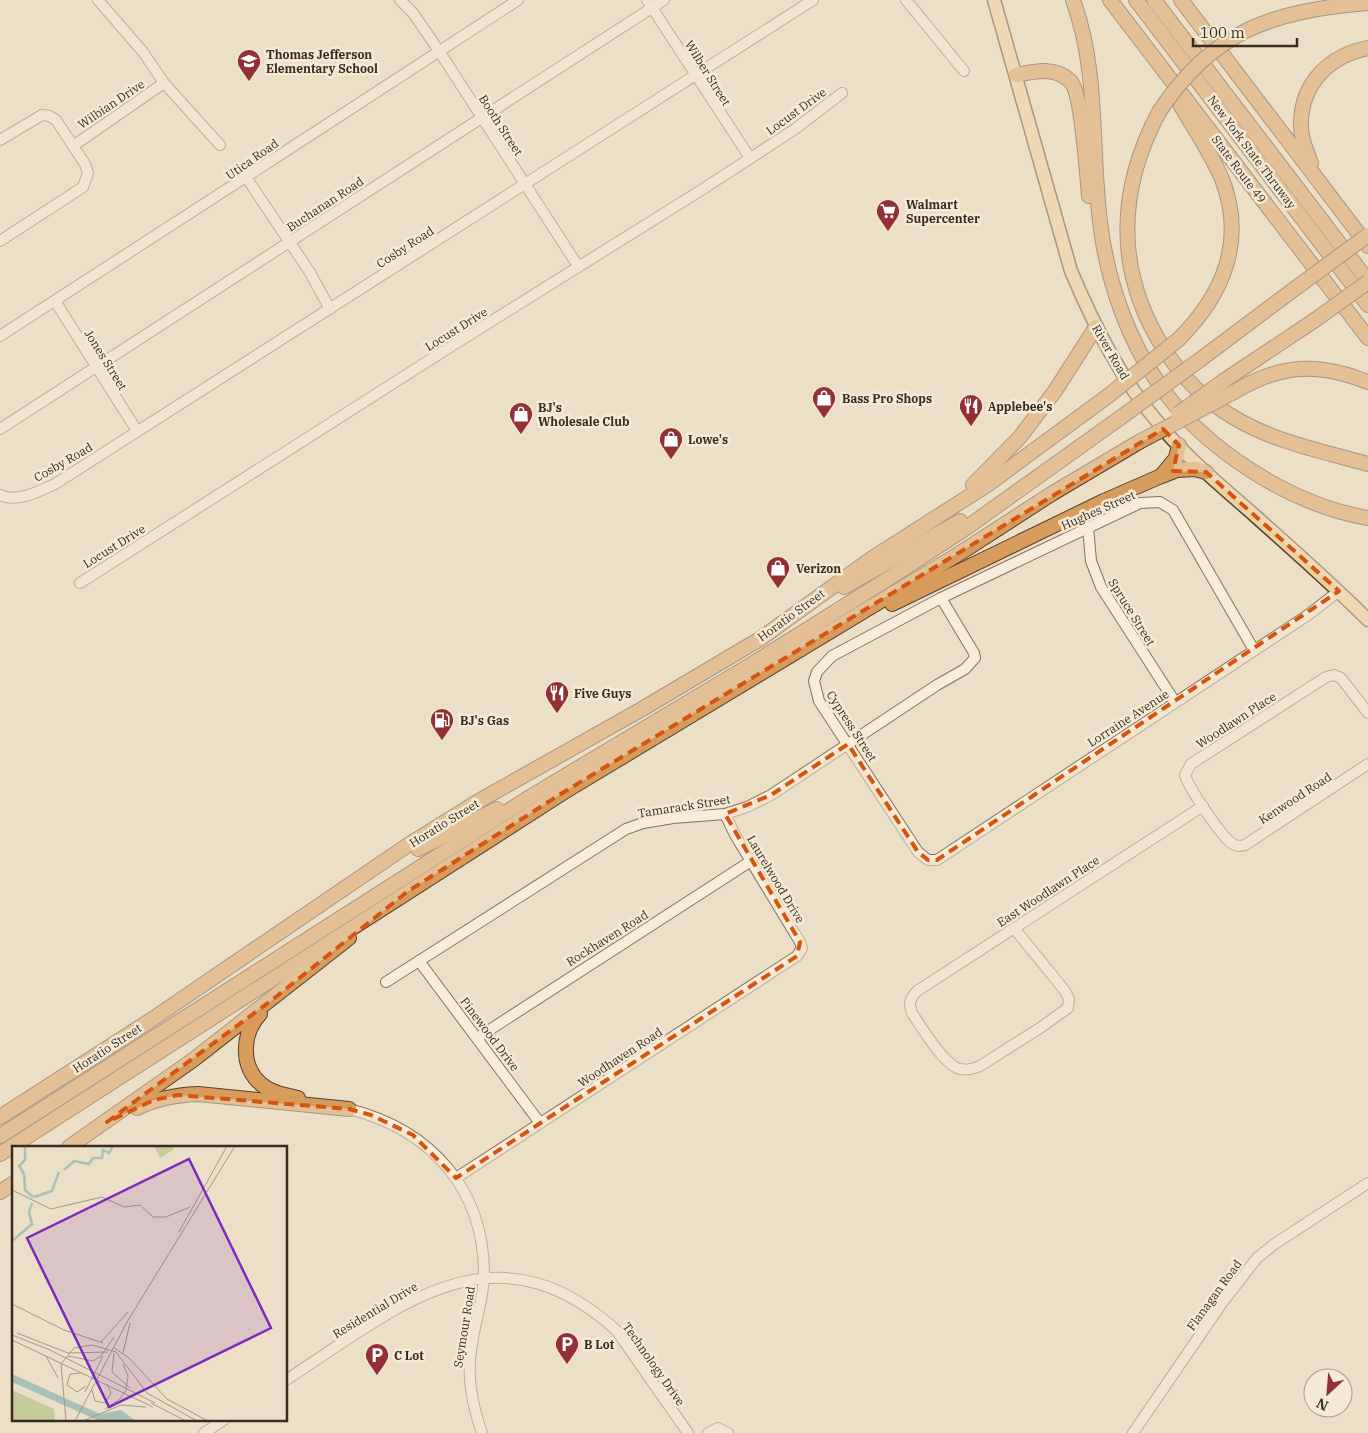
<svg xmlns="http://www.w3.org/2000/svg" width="1368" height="1433" font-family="'IBM Plex Serif',serif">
	<rect width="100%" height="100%" fill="#ecdfc7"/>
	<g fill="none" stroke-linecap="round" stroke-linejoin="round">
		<g stroke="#87715d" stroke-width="12">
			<g id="minor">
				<path d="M98 0 143 52 164 83 220 145"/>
				<path d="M400 0 413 13 439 51 578 266"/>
				<path d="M647 0 750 158"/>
				<path d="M906 0 964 71"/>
				<path d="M0 140 42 115 49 116 56 120 85 164 88 173 83 187 0 241"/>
				<path d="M73 146 164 83"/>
				<path d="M246 177 309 271 330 309"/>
				<path d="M55 301 137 431"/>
				<path d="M0 336C174 225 345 112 518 0"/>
				<path d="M0 429 664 0"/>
				<path d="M0 495C18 503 39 491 55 484L813 0"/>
				<path d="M1088 527 1091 561 1101 587 1175 702"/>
				<path d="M80 583 450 347 703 189 795 129 842 93"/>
				<path d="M1254 650 1173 510 1160 502 1140 503 941 598 832 656 817 672 814 681 819 701 918 852 928 860H937L1308 615 1339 591"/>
				<path d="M1368 713 1341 678 1334 675 1326 677 1191 764 1185 775C1189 788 1222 838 1233 844 1237 847 1241 846 1245 845L1368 764"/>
				<path d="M1014 928 1065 991 1069 999 1068 1008 1040 1028 980 1066C973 1069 964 1071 957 1068 941 1060 922 1028 912 1013 908 1003 910 999 917 991L1203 806"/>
				<path d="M419 961 540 1123"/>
				<path d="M386 982 626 829 643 823 673 818 725 814 747 807 771 795 937 685 965 669 975 658 974 653 941 598"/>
				<path d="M477 1038 751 861"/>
				<path d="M349 1109C432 1130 485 1190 484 1277 483 1300 475 1322 472 1344 466 1375 472 1404 482 1433"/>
				<path d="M456 1178 797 956 802 948 800 942 735 835 725 814"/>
				<path d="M286 1380C396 1309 493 1219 616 1330L688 1433"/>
				<path d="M204 1433 225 1419"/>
				<path d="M708 1433 718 1428 728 1433"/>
				<path d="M1133 1433 1222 1303 1257 1258 1276 1243 1368 1183"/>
			</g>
		</g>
		<g stroke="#554031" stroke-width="15">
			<path id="major" d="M994 0 1071 271C1094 325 1121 380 1160 425 1187 458 1221 486 1253 514 1292 549 1331 583 1368 620"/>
		</g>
		<g stroke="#554031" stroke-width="16">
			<g id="highway">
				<path d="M1073 0C1100 73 1090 153 1101 229 1108 282 1128 340 1159 384 1203 449 1291 505 1368 518"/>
				<path d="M1110 0 1368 338"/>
				<path d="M1136 0 1368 305"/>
				<path d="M1154 0 1368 281"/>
				<path d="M1181 0 1368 246"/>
				<path d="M1016 75C1035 71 1056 66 1071 82 1082 94 1087 175 1089 196"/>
				<path d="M1159 112C1117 191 1115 272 1164 349 1182 377 1204 400 1233 417 1274 442 1322 451 1368 464"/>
				<path d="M1311 163C1306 150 1300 136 1301 122 1302 82 1331 55 1368 48"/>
				<path d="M1179 339C1223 295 1246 241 1222 179 1211 153 1195 130 1181 106"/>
				<path d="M1201 359 1293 290"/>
				<path d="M1225 380 1315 320"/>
				<path d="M1234 392C1281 364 1317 362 1368 382"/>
				<path d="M1162 475 1176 458 1179 445"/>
				<path d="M973 485 1020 437 1055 391 1096 327"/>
				<path d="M844 587 960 521"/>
				<path d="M892 604 1104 501 1159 477 1177 470 1195 469 1206 472"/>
				<path d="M418 849 497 809"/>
				<path d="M260 1014C242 1033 240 1066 261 1084 271 1093 285 1095 298 1098"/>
				<path d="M137 1108C157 1098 176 1095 198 1094L349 1109"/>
				<path d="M0 1117 151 1020 408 845 477 802 642 709 760 639 871 559 987 485 1108 396"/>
				<path d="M0 1136 530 797 752 664 894 575 966 528 1120 418"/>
				<path d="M69 1147 193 1060 349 938"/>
				<path d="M0 1154 564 792 957 555 1053 493 1139 442"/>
				<path d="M0 1192 14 1183"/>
			</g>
		</g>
		<use href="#minor" stroke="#f7edda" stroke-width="10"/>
		<use href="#major" stroke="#edd2a1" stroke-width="12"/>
		<use href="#highway" stroke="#d79c5c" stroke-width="14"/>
		<g stroke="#554031" stroke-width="16" stroke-linecap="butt">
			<g id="highway-bridge">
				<path d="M1159 112C1213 30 1273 11 1368 3"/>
				<path d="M1293 290 1368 235"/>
				<path d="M1315 320 1368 282"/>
				<path d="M1108 396 1179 339"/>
				<path d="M1178 414 1225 380"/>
				<path d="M1120 418 1201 359"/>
				<path d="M1139 442 1234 392"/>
			</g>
		</g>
		<use href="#highway-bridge" stroke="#d79c5c" stroke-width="14"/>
	</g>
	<path d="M0 0H1368V1433H0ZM1163 429 1179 445 1173 471 1206 472 1339 591 937 860H928L918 852 848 744 771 795 725 814 800 942 797 956 456 1178 413 1135 371 1115 349 1109 178 1095 154 1100 107 1122 272 1000 407 892 564 792Z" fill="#ecdfc7" fill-opacity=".55" fill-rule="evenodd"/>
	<path fill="none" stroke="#d6540e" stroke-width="4" stroke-dasharray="10 6" stroke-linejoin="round" d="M1163 429 1179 445 1173 471 1206 472 1339 591 937 860H928L918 852 848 744 771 795 725 814 800 942 797 956 456 1178 413 1135 371 1115 349 1109 178 1095 154 1100 107 1122 272 1000 407 892 564 792Z"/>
	<defs>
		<g id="school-pin" transform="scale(1.25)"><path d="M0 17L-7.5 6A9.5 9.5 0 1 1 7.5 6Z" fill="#933035" stroke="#f4ead6"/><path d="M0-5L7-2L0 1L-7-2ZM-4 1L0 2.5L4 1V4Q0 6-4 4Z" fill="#fff"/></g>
		<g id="supermarket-pin" transform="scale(1.25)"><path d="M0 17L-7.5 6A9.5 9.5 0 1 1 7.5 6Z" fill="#933035" stroke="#f4ead6"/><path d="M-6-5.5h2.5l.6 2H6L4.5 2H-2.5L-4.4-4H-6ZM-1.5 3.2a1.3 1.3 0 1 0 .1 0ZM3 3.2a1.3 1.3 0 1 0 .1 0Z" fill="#fff"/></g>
		<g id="shop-pin" transform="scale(1.25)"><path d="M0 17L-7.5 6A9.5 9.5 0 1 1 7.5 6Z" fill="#933035" stroke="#f4ead6"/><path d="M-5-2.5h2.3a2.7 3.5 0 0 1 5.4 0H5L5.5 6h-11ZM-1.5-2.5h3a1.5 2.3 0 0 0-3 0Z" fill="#fff"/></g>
		<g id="restaurant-pin" transform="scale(1.25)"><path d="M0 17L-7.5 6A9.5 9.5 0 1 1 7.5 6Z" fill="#933035" stroke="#f4ead6"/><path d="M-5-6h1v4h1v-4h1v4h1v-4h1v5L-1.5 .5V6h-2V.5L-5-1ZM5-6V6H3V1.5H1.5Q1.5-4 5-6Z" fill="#fff"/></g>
		<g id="fuel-pin" transform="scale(1.25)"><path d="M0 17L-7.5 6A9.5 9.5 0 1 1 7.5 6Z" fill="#933035" stroke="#f4ead6"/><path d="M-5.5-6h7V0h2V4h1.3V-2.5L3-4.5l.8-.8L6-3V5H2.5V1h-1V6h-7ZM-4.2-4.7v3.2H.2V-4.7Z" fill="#fff"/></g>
		<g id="parking-pin" transform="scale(1.25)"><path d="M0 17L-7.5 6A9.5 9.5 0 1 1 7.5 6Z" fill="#933035" stroke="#f4ead6"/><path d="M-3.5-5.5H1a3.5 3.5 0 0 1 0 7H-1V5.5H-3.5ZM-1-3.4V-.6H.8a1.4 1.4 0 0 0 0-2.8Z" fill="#fff"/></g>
	</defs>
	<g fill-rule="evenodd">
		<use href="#school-pin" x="249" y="61"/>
		<use href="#supermarket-pin" x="888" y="211"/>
		<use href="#shop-pin" x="824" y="398"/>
		<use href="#restaurant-pin" x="971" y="406"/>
		<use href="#shop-pin" x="521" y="414"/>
		<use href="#shop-pin" x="671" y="439"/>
		<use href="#shop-pin" x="778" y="568"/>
		<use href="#restaurant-pin" x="557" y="693"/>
		<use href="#fuel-pin" x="442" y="720"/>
		<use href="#parking-pin" x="567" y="1344"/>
		<use href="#parking-pin" x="377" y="1355"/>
	</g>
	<g text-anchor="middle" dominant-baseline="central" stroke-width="5" stroke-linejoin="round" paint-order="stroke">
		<g font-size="12" font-weight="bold" fill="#382b20" stroke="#f4ead6" text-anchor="start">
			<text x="266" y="54">Thomas Jefferson<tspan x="266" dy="14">Elementary School</tspan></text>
			<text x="906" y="204">Walmart<tspan x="906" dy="14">Supercenter</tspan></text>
			<text x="842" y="398">Bass Pro Shops</text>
			<text x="988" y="406">Applebee's</text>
			<text x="538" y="407">BJ's<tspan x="538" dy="14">Wholesale Club</tspan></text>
			<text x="688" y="439">Lowe's</text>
			<text x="796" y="568">Verizon</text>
			<text x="574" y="693">Five Guys</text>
			<text x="460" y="720">BJ's Gas</text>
			<text x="584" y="1344">B Lot</text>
			<text x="394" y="1355">C Lot</text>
		</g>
		<g font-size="12" fill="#382b20" stroke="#f4ead6">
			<text transform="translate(708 73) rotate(58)">Wilber Street</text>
			<text transform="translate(111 104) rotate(-34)">Wilbian Drive</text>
			<text transform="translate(796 111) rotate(-36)">Locust Drive</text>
			<text transform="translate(501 125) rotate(57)">Booth Street</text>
			<text transform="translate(1252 152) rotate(53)">New York State Thruway</text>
			<text transform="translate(252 159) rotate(-35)">Utica Road</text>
			<text transform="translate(1239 169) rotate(53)">State Route 49</text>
			<text transform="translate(325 204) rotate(-33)">Buchanan Road</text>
			<text transform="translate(405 247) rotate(-33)">Cosby Road</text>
			<text transform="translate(456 329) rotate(-32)">Locust Drive</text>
			<text transform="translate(1111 352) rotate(60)">River Road</text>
			<text transform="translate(106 360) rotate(58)">Jones Street</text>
			<text transform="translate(63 462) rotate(-30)">Cosby Road</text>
			<text transform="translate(1098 510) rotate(-24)">Hughes Street</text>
			<text transform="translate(114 546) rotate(-32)">Locust Drive</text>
			<text transform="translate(1132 612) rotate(58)">Spruce Street</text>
			<text transform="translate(791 615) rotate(-36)">Horatio Street</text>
			<text transform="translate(1128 718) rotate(-33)">Lorraine Avenue</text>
			<text transform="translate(1236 720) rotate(-33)">Woodlawn Place</text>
			<text transform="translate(852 726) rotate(57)">Cypress Street</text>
			<text transform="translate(1295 798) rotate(-33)">Kenwood Road</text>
			<text transform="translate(684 806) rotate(-9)">Tamarack Street</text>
			<text transform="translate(444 823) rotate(-32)">Horatio Street</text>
			<text transform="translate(776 879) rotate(59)">Laurelwood Drive</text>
			<text transform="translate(1048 891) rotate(-33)">East Woodlawn Place</text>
			<text transform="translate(607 938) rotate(-32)">Rockhaven Road</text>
			<text transform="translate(490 1034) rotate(53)">Pinewood Drive</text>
			<text transform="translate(107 1048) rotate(-33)">Horatio Street</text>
			<text transform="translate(620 1057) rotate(-33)">Woodhaven Road</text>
			<text transform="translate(1214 1295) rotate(-54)">Flanagan Road</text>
			<text transform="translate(375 1310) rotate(-31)">Residential Drive</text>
			<text transform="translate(464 1327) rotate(-81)">Seymour Road</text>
			<text transform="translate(654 1364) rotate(55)">Technology Drive</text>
		</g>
	</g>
	<g transform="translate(12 1146)">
		<rect width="275" height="275" fill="#ecdfc7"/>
		<path d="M142 0H161V4L148 12ZM0 244 42 263 43 275H0Z" fill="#c7ca9b"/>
		<path d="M0 228 88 268 109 264 124 275H87L0 236Z" fill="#a8c0b8"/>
		<path fill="none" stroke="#a8c0b8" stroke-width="2.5" d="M13 0V14L7 20 12 28 13 44 21 51M52 24 62 15 77 18 81 12H90L91 4 97 7 101 0M22 51 40 45 47 26M0 95 20 78 17 66 20 57"/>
		<path fill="none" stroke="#a49784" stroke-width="1" d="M0 44 39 63 90 51 112 61 128 59 141 71H154M154 71 178 61M167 86 215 0M0 158 52 184 91 197M5 187 56 207 96 206M0 189 38 204 143 257M0 194 141 261M89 196 116 166M101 201 117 212 155 253 196 275M102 207 100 226 118 242M111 207 118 177M34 210 46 232M56 210 81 215 89 210 102 191M69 227 58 228 55 239 65 246 74 240M80 244 83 255 93 257 99 247 95 238M73 246 91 210M139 257 174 275M93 263 108 253 114 244 116 230 111 218M54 275 49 218 62 202 80 199 104 206 135 247 185 275M63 275 115 176 223 0M71 275 109 259 134 261"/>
		<path fill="#7b2cbf" fill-opacity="0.15" stroke="#7b2cbf" stroke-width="2.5" d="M177 13 259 182 97 261 15 92Z"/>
		<rect width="275" height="275" fill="none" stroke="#382b20" stroke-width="2.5"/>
	</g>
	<g transform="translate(1328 1393) rotate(206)"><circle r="24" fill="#f4ead6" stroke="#a99e8d"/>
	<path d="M0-4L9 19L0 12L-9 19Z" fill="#933035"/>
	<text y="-8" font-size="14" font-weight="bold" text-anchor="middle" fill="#382b20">N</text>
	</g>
	<path d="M1193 38v8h104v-8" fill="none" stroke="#382b20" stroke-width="2.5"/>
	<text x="1200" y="38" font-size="15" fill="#382b20" stroke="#f4ead6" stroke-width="4" paint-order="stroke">100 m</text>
</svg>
